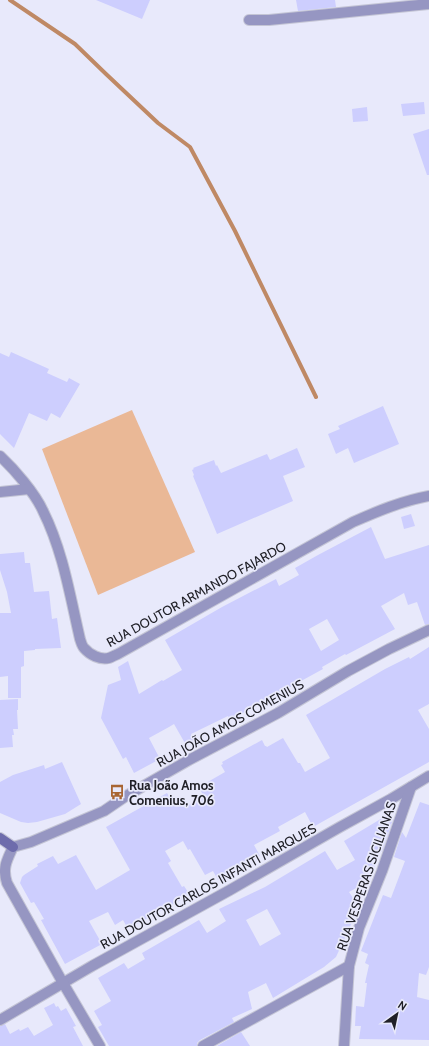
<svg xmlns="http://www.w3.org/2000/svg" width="429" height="1046" font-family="Cabin,sans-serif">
	<rect width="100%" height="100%" fill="#e8e9fb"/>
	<path fill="#eab896" d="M132 410 195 552 98 595 42 449Z"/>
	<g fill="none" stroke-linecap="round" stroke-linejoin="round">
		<path stroke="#bf8965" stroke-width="4" d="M10 0 75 44 106 74 158 123 190 147 235 231 316 397"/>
	</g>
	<g fill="#cdcefe" fill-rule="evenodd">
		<path d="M96 0H150L142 19Z"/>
		<path d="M296 0H335L336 7 298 11Z"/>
		<path d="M424 102 425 114 403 116 401 104Z"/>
		<path d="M367 107 368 121 353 122 352 109Z"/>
		<path d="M429 129V175H427L413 134Z"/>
		<path d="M11 352 49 369 47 373 67 382 69 378 80 384 60 418 51 413 47 421 29 413 14 448 0 434V353L9 357Z"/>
		<path d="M383 406 399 444 354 463 348 448 336 454 328 434 340 429 338 426Z"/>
		<path d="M297 448 305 467 283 476 293 501 217 534 193 476 194 475 192 470 194 469 193 468 214 460 216 466 217 465 221 473 267 454 270 460Z"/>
		<path d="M411 514 415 526 404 529 401 517Z"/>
		<path d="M371 527 385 559 429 545V624L425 625 417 602 408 605 404 593 381 606 395 629 346 655 345 654 322 667 323 669 230 720 228 716 191 734 194 740 186 745 174 724 169 727 149 738 160 759 134 773 126 757 123 759 101 718 108 685 121 680 118 667 128 661 139 694 162 680 163 681 182 670 165 640 222 607 276 579 279 586 299 575 295 568 318 555ZM327 619 339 640 321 651 309 629Z"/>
		<path d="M24 552 25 563H30L34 592 49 591 52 619 57 618 61 648 35 649V650L24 651V666L21 667V698H8V676L0 677V613H11L7 592 0 570V554Z"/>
		<path d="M429 647V704L418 710 429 729V762L313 827 305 812 278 827 280 831 254 845 260 856 218 880 213 871 205 875 190 849 188 850 183 841 165 851 171 861 168 863 182 887 184 886 190 895 128 929 123 920 115 925 108 912 89 921 102 944 65 964 41 920 44 919 34 902 31 903 20 883 22 877 24 875 38 866 37 864 53 856 58 864 76 855 96 890 130 870 106 827 167 793 172 801 181 797 187 806 204 797 199 787 225 772 221 765 223 764 222 762 262 740 265 746H266L267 747 283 738 298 763H300L305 772 330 758 306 715 385 669 409 657 410 659Z"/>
		<path d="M18 699V710H17L18 729H13L14 735H12L13 747 0 748V700Z"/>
		<path d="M62 762 81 804 65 814 37 822 28 823 21 822 0 813V782L13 775 44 765 45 769Z"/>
		<path d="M420 802 429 805V967L426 975 419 973 417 997 429 1000V1040L359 1039 361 1026H355L356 1006 364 1007 367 983H365L369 965 365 963 368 954 361 951 383 895 391 898 405 861 394 857 402 832 406 838Z"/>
		<path d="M389 814 393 819 382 852H380L369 881 349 892 359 907 336 957 324 967 273 998 266 983 248 992 252 1009 232 1018 234 1022 200 1040 197 1043V1046H109L98 1027 102 1025 94 1011 111 1001 98 978 124 963 128 969 145 959 142 953 199 920 207 933 226 921 219 909 265 887 325 851 337 870 355 860 344 841ZM267 909 281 934 260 946 246 920Z"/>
		<path d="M54 1003 56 1007 58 1006 61 1011 66 1008 76 1026 73 1027 83 1046H0V1026L5 1024 10 1034 19 1029 20 1031 28 1027 34 1036 53 1025 44 1008Z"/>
		<path d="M241 1032 250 1046H217Z"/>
	</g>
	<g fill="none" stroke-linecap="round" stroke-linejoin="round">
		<g stroke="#c4c5d5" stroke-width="12">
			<g id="street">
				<path d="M249 20H269L429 4"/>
				<path d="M0 456C14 469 35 493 43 511 63 551 70 596 80 639 81 642 82 646 84 648 90 655 100 660 109 658 112 657 115 655 118 654L353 522C378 511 402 501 429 496"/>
				<path d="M0 492 29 489"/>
				<path d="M0 1020 92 966 230 890 340 827 391 799 429 776"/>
				<path d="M100 1046 63 983 7 883C2 868 7 860 13 847L31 842 104 811 126 796 189 760 278 713 348 671 389 649 429 630"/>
				<path d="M203 1046 349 966"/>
				<path d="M344 1046 349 966 359 928 382 871 411 787"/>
			</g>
		</g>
		<g stroke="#c4c5d5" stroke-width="12">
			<path id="secondary" d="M0 838 13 847"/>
		</g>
		<use href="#street" stroke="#9696c2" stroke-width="10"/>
		<use href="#secondary" stroke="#6e6cac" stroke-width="10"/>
	</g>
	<defs>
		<g id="bus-bare" transform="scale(1.2)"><path d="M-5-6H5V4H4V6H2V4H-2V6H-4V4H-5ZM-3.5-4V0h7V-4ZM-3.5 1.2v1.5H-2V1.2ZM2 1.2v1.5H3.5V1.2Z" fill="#a86533" stroke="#e8e9fb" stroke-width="2.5" paint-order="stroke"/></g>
	</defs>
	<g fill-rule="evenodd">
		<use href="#bus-bare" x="117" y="792"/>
	</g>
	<g text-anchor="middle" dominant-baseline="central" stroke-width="3.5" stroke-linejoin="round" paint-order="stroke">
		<g font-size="13" fill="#202027" stroke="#e8e9fb">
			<text transform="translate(196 594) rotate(-29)">RUA DOUTOR ARMANDO FAJARDO</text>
			<text transform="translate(230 723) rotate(-29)">RUA JOÃO AMOS COMENIUS</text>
			<text transform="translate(366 876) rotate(-71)">RUA VESPERAS SICILIANAS</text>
			<text transform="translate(208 886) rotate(-29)">RUA DOUTOR CARLOS INFANTI MARQUES</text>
		</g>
		<g font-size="13" font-weight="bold" fill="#202027" stroke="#e8e9fb" text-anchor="start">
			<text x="129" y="785">Rua João Amos<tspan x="129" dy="15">Comenius, 706</tspan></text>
		</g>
	</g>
	<g transform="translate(397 1014) rotate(33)" stroke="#e8e9fb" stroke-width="3" paint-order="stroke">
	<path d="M0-3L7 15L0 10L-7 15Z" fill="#202027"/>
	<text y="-6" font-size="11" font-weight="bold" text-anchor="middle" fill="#202027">N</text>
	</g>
</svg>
